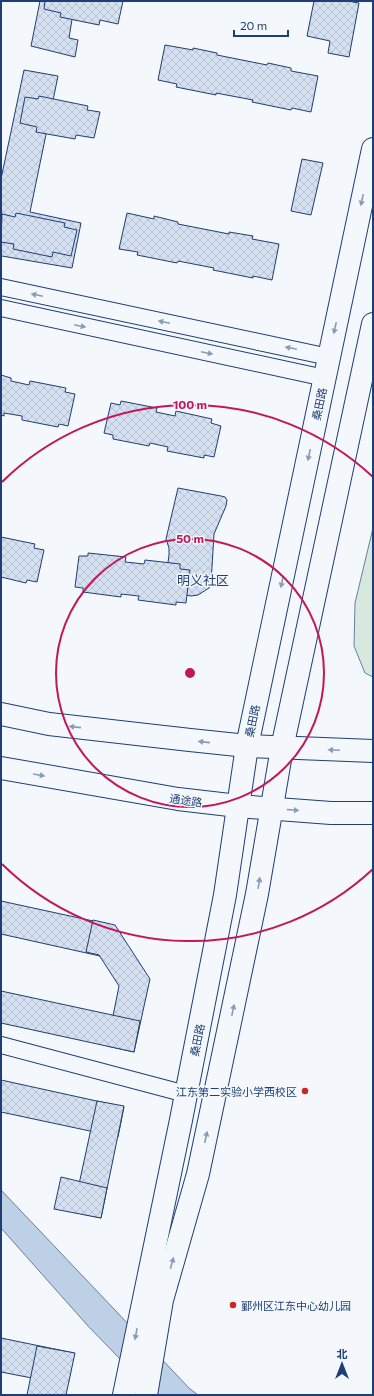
<svg xmlns="http://www.w3.org/2000/svg" width="374" height="1396" font-family="Commissioner,'Noto Sans SC',sans-serif">
	<defs>
		<pattern id="building-cross-hatch" width="8" height="8" patternUnits="userSpaceOnUse"><rect width="8" height="8" fill="#d5e0f0"/><path d="M0 0l8 8M0 8l8-8" fill="none" stroke="#b6c1d1"/></pattern>
	</defs>
	<rect width="100%" height="100%" fill="#f4f7fb"/>
	<path fill="#d7e8df" stroke="#687fa3" d="M373 528V677L365 673 354 646 355 603Z"/>
	<path fill="#bed0e5" stroke="#687fa3" d="M1 1190 190 1389 198 1395H155L88 1326 1 1228Z"/>
	<g fill="url(#building-cross-hatch)" stroke="#1d3f73">
		<path d="M40 1H75L69 38 78 40 75 57 31 46Z"/>
		<path d="M45 1H123L118 24 100 20 99 25 60 17 61 13 44 9Z"/>
		<path d="M314 1H347L359 3 349 57 328 53 330 41 307 36Z"/>
		<path d="M165 45 193 50V48L217 53V55L267 65 268 63 291 68V71L318 76 311 112 292 108 291 110 252 102 253 100 216 93V95L176 87 177 84 158 80Z"/>
		<path d="M24 70 58 76 30 212 81 223 72 268 2 256 1 255V179Z"/>
		<path d="M39 96 88 106 87 110 100 112 94 138 76 135 75 139 36 132 37 127 20 123 25 97 38 99Z"/>
		<path d="M302 159 323 163 311 215 291 211Z"/>
		<path d="M16 213 65 223 64 227 77 230 71 256 53 252 52 257 13 249 14 244 1 242 2 214 15 217Z"/>
		<path d="M127 213 154 219V216L178 222V224L229 234V232L253 236 252 239 279 244 272 280 253 276V278L213 270 214 268 178 261 177 263 137 255 138 252 119 249Z"/>
		<path d="M1 375 11 378V381L29 385 30 381 66 388 65 392 75 394 68 426 59 424 58 427 22 420V416L4 413V416L1 415Z"/>
		<path d="M121 401 157 408 156 412 175 416 176 411 212 419 211 423 221 426 214 457 204 455V458L167 451 168 447 150 443 149 446 113 439V435L104 433 111 403 120 405Z"/>
		<path d="M178 488 221 496 225 497 227 500 226 506 214 534 211 583 209 588 198 595 191 596 164 591 169 555V548L166 539Z"/>
		<path d="M1 537 35 544 34 548 44 550 37 582 27 580 26 583 1 577Z"/>
		<path d="M88 553 126 557 125 562 144 564 145 560 180 564V569L190 570 186 603 176 602V605L138 600 139 596 121 594V597L83 592V588L75 587 79 556H88Z"/>
		<path d="M1 901 107 924 100 956 1 934Z"/>
		<path d="M93 920 115 925 150 979 134 1052 107 1046 119 986 99 955 86 952Z"/>
		<path d="M1 991 140 1021 134 1052 1 1023Z"/>
		<path d="M1 1080 124 1107 118 1137 1 1112Z"/>
		<path d="M97 1101 124 1106 101 1218 73 1212Z"/>
		<path d="M61 1177 107 1188 101 1218 54 1209Z"/>
		<path d="M1 1338 74 1353 68 1385 1 1372Z"/>
		<path d="M37 1346 75 1353 66 1395H27Z"/>
	</g>
	<g fill="none" stroke-linecap="round" stroke-linejoin="round">
		<g stroke="#1d3f73" stroke-width="18">
			<g id="minor">
				<path d="M1 287 329 357"/>
				<path d="M1 308 325 378"/>
				<path d="M1 1045 186 1094"/>
			</g>
		</g>
		<g stroke="#1d3f73" stroke-width="24">
			<g id="secondary">
				<path d="M124 1395 181 1120 225 895 247 746 373 149"/>
				<path d="M146 1395 162 1300 198 1174 257 894 282 748 373 324"/>
			</g>
		</g>
		<g stroke="#1d3f73" stroke-width="24">
			<g id="primary">
				<path d="M1 714 49 724 190 740 247 746 373 751"/>
				<path d="M1 768 178 799 238 806 331 813H373"/>
			</g>
		</g>
		<use href="#minor" stroke="#f4f7fb" stroke-width="16"/>
		<use href="#secondary" stroke="#f4f7fb" stroke-width="22"/>
		<use href="#primary" stroke="#f4f7fb" stroke-width="22"/>
	</g>
	<defs><path id="oneway-solid" d="M-6-.8H1V-3.2L6.5 0L1 3.2V.8H-6Z"/></defs>
	<g fill="#889bb7">
		<use href="#oneway-solid" transform="translate(362 200) rotate(102)"/>
		<use href="#oneway-solid" transform="translate(37 295) rotate(-168)"/>
		<use href="#oneway-solid" transform="translate(164 322) rotate(-168)"/>
		<use href="#oneway-solid" transform="translate(80 326) rotate(12)"/>
		<use href="#oneway-solid" transform="translate(335 328) rotate(102)"/>
		<use href="#oneway-solid" transform="translate(291 348) rotate(-168)"/>
		<use href="#oneway-solid" transform="translate(207 353) rotate(12)"/>
		<use href="#oneway-solid" transform="translate(309 455) rotate(102)"/>
		<use href="#oneway-solid" transform="translate(282 582) rotate(102)"/>
		<use href="#oneway-solid" transform="translate(75 727) rotate(-174)"/>
		<use href="#oneway-solid" transform="translate(204 742) rotate(-174)"/>
		<use href="#oneway-solid" transform="translate(334 750) rotate(-178)"/>
		<use href="#oneway-solid" transform="translate(39 775) rotate(10)"/>
		<use href="#oneway-solid" transform="translate(293 810) rotate(4)"/>
		<use href="#oneway-solid" transform="translate(259 883) rotate(-81)"/>
		<use href="#oneway-solid" transform="translate(233 1010) rotate(-78)"/>
		<use href="#oneway-solid" transform="translate(206 1137) rotate(-78)"/>
		<use href="#oneway-solid" transform="translate(172 1263) rotate(-74)"/>
		<use href="#oneway-solid" transform="translate(136 1334) rotate(101)"/>
	</g>
	<g fill="none" stroke="#c2185b" stroke-width="2">
		<circle cx="190" cy="673" r="134"/>
		<path d="M373 869A268 268 0 0 1 2 864M2 482A268 268 0 0 1 373 477"/>
	</g>
	<g fill="#c62828" stroke="#f4f7fb" stroke-width="1.5">
		<circle cx="305" cy="1091" r="4"/>
		<circle cx="233" cy="1305" r="4"/>
	</g>
	<g text-anchor="middle" dominant-baseline="central" stroke-width="3" stroke-linejoin="round" paint-order="stroke">
		<g font-size="11" fill="#1d3f73" stroke="#f4f7fb">
			<text transform="translate(319 404) rotate(-78)">桑田路</text>
			<text transform="translate(252 721) rotate(-78)">桑田路</text>
			<text transform="translate(186 800) rotate(8)">通途路</text>
			<text transform="translate(197 1040) rotate(-79)">桑田路</text>
		</g>
		<g font-size="11" fill="#1d3f73" stroke="#f4f7fb" text-anchor="end">
			<text x="297" y="1091">江东第二实验小学西校区</text>
			<text x="241" y="1305" text-anchor="start">鄞州区江东中心幼儿园</text>
		</g>
		<g font-size="13" fill="#1d3f73" stroke="#f4f7fb">
			<text x="203" y="580">明义社区</text>
		</g>
	</g>
	<circle cx="190" cy="673" r="6" fill="#c2185b" stroke="#f4f7fb" stroke-width="2"/>
	<g font-size="12" text-anchor="middle" font-weight="bold" fill="#c2185b" stroke="#f4f7fb" stroke-width="3" stroke-linejoin="round" paint-order="stroke">
		<text x="190" y="409">100 m</text>
		<text x="190" y="543">50 m</text>
	</g>
	<rect width="374" height="1396" fill="none" stroke="#1d3f73" stroke-width="4"/>
	<g transform="translate(342 1364)" stroke="#f4f7fb" stroke-width="3" paint-order="stroke">
	<path d="M0-3L7 15L0 10L-7 15Z" fill="#1d3f73"/>
	<text y="-6" font-size="11" font-weight="bold" text-anchor="middle" fill="#1d3f73">北</text>
	</g>
	<path d="M234 30v6h54v-6" fill="none" stroke="#1d3f73" stroke-width="2"/>
	<text x="240" y="30" font-size="12" fill="#1d3f73" stroke="#f4f7fb" stroke-width="3" paint-order="stroke">20 m</text>
</svg>
